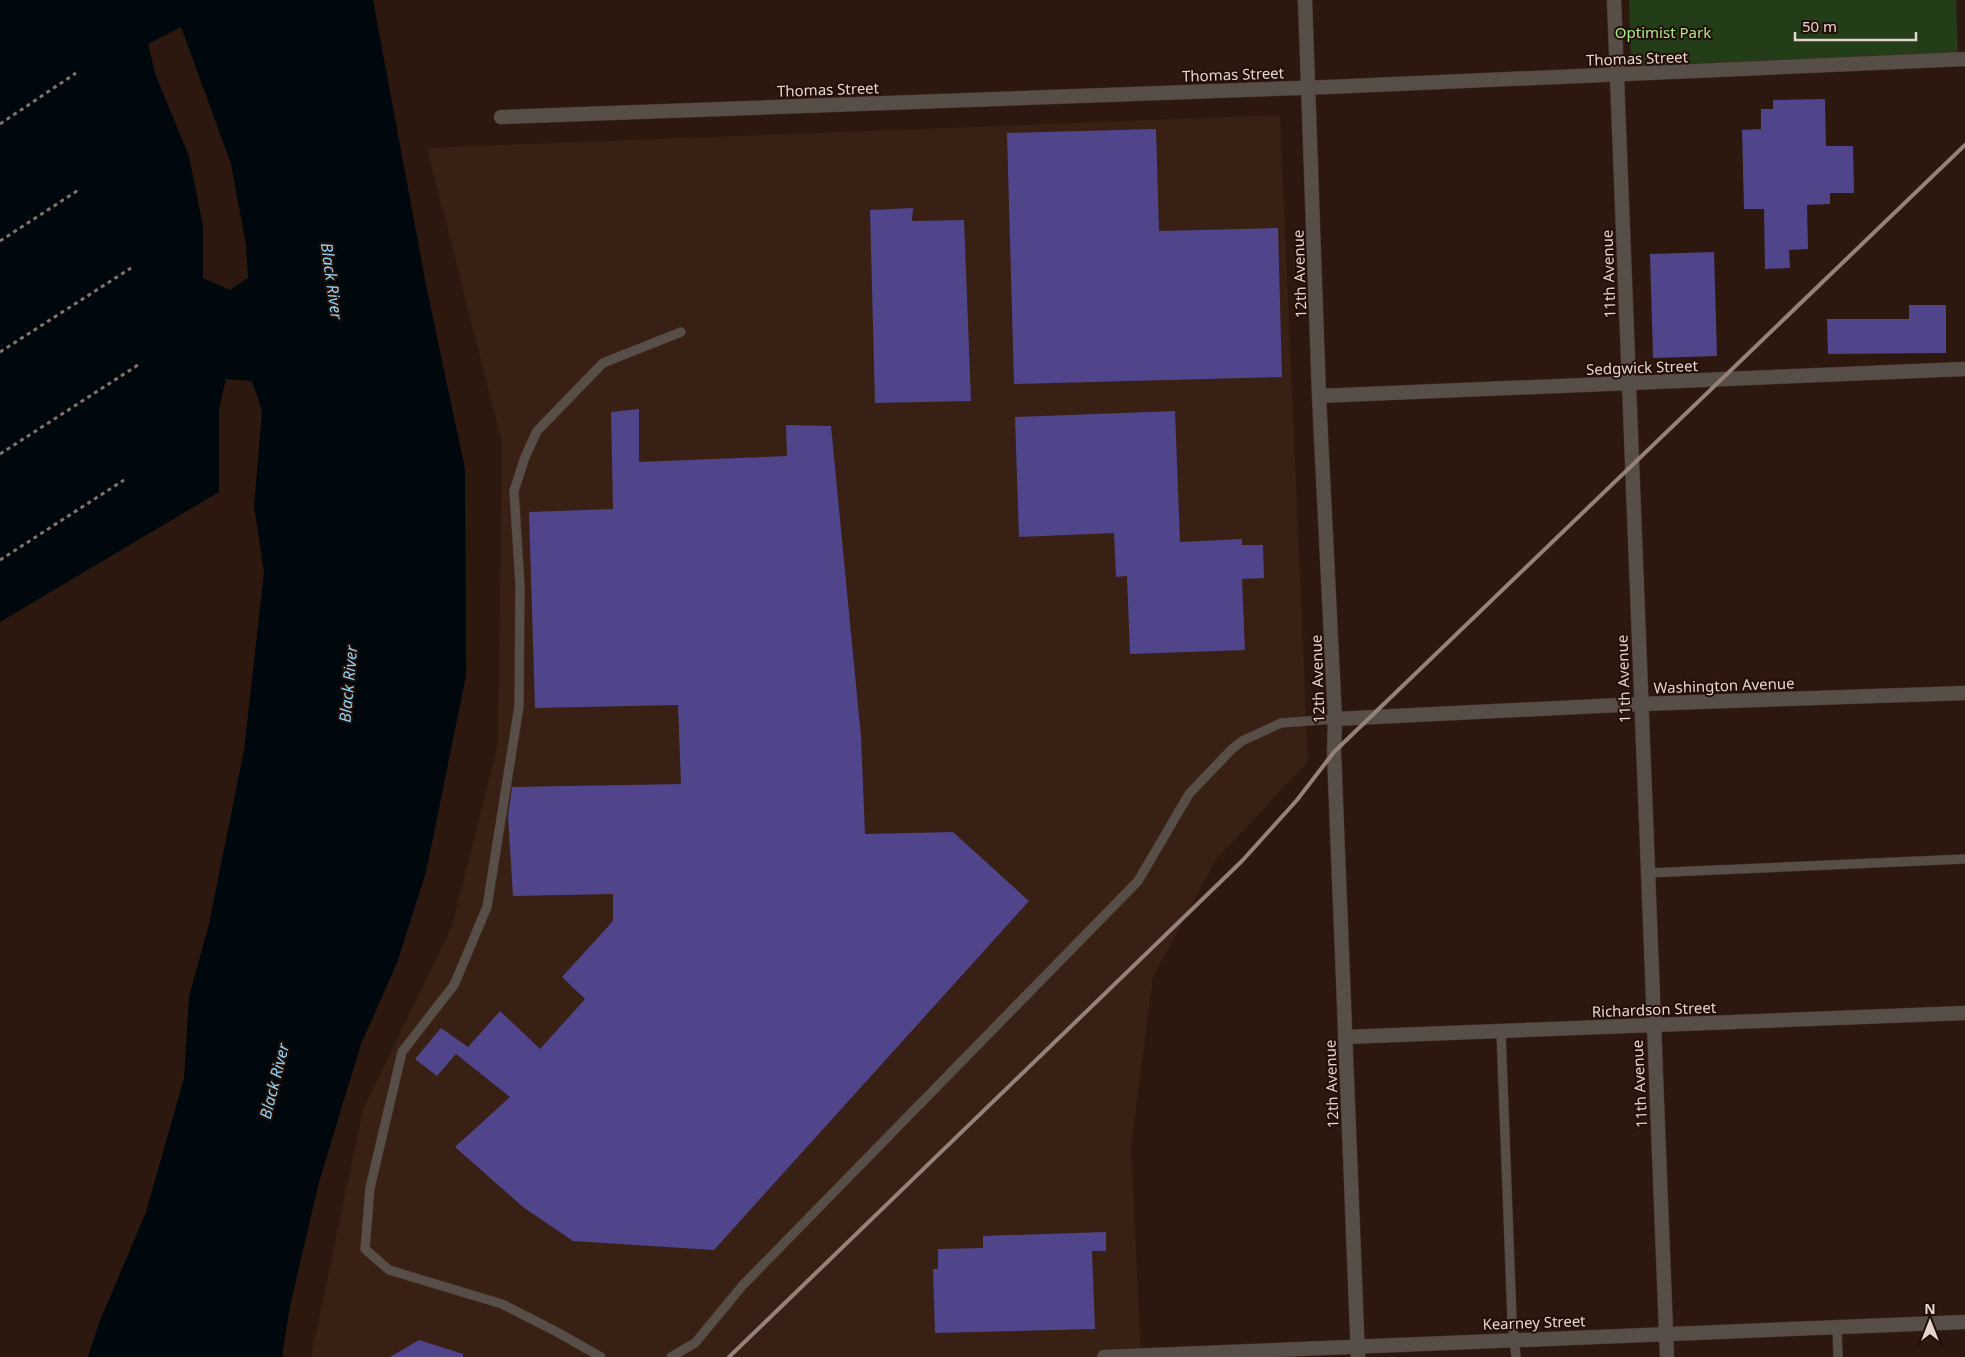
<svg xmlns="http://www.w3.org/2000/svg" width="1965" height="1357" font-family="'Noto Sans',sans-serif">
	<rect width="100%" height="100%" fill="#2d180f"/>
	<path fill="#392014" d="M1280 115 1308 762 1217 858 1153 977 1131 1146 1141 1357H311L363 1110 452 926 498 745 502 443 427 148Z"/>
	<path fill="#223d18" d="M1629 0H1956L1958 53 1631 66Z"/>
	<path fill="#01080d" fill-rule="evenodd" d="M0 0H373L426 285 465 469 466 676 426 872 397 963 361 1044 319 1182 290 1306 282 1357H88L99 1323 146 1212 184 1078 189 996 209 924 244 750 264 572 254 506 262 411 252 381 226 379 219 409V492L0 622ZM181 27 231 164 246 245 248 278 230 290 203 278V226L189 156 156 76 148 44Z"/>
	<g fill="#50448a">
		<path d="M1825 99 1826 146H1853L1854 193H1830V204L1807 205 1808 249 1789 250 1790 268 1765 269 1764 209H1744L1742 130 1761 129V109H1773V100Z"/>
		<path d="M1156 129 1159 231 1278 228 1282 377 1014 384 1007 133Z"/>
		<path d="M913 208 912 221 964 220 971 401 875 403 870 210Z"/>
		<path d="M1714 252 1717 356 1653 358 1650 254Z"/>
		<path d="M1909 305H1946V353L1828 354 1827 319H1909Z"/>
		<path d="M639 409V462L787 456 786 425 831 426 861 737 865 834 953 832 1029 901 714 1250 573 1241 523 1207 455 1147 510 1097 456 1054 437 1076 415 1059 441 1028 468 1047 500 1011 540 1049 585 999 562 977 613 921V894L513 896 508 816 512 787 681 784 678 705 535 708 529 512 613 509 611 412Z"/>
		<path d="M1175 411 1180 542 1242 539V545H1263L1264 578 1242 579 1245 650 1130 654 1127 576 1116 577 1114 533 1019 537 1015 417Z"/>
		<path d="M1106 1232V1251H1092L1095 1329 935 1333 933 1269H938V1249L983 1248V1236Z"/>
		<path d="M419 1340 463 1354V1357H390Z"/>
	</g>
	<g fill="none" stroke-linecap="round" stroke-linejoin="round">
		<g stroke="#47322a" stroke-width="10">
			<g id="service">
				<path d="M1647 873 1965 859"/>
				<path d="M1501 1032 1512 1319 1516 1357"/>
				<path d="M1837 1326 1838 1357"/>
				<path d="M601 1357 557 1332 502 1304 389 1270 365 1249 370 1188 402 1052 454 985 487 907 519 706 520 585 514 491 525 457 537 431 603 363 681 332"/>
				<path d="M671 1357 695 1343 743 1285 1138 881 1189 794 1231 750 1242 741 1281 723 1335 719"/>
			</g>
		</g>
		<g stroke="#47322a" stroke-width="15">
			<g id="minor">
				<path d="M1305 0 1319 396 1335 719 1334 752 1358 1357"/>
				<path d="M1614 0 1667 1357"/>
				<path d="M501 117 1328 87 1965 59"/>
				<path d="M1319 396 1965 369"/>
				<path d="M1335 719 1640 704 1965 693"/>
				<path d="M1345 1037 1965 1013"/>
				<path d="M1104 1357 1965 1322"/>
			</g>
		</g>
		<g stroke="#84726b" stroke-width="3" stroke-dasharray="4 4" stroke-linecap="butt">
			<path d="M0 124 76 73"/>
			<path d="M0 241 80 189"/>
			<path d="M0 352 131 268"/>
			<path d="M0 454 138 365"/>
			<path d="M0 560 124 480"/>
		</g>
		<use href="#service" stroke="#574e47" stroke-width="9"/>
		<use href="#minor" stroke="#574e47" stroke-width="14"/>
		<path stroke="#94827b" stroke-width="4" d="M729 1357 1242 861 1297 800 1334 752 1965 145"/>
	</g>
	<g text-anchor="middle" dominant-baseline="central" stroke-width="4" stroke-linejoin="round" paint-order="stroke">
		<g font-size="15" fill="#a6ea8d" stroke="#230f07">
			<text x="1663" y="32">Optimist Park</text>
		</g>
		<g font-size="15" fill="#e4d5cf" stroke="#230f07">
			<text transform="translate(1637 58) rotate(-2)">Thomas Street</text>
			<text transform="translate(1233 74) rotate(-2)">Thomas Street</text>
			<text transform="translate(828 89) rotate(-2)">Thomas Street</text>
			<text transform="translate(1299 274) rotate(-92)">12th Avenue</text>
			<text transform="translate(1608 274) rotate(-92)">11th Avenue</text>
			<text transform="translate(1642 367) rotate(-2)">Sedgwick Street</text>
			<text transform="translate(1317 679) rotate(-92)">12th Avenue</text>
			<text transform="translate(1623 679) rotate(-92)">11th Avenue</text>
			<text transform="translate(1724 685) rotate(-2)">Washington Avenue</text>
			<text transform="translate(1654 1009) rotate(-2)">Richardson Street</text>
			<text transform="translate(1331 1084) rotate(-92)">12th Avenue</text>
			<text transform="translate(1639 1084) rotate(-93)">11th Avenue</text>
			<text transform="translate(1534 1322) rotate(-2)">Kearney Street</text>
		</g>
		<g font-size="16" font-style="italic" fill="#8ed3f6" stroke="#230f07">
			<text transform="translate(332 281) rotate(82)">Black River</text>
			<text transform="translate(348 684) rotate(-85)">Black River</text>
			<text transform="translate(274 1081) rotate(-76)">Black River</text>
		</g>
	</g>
	<g transform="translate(1930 1322)" stroke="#230f07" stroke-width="4" paint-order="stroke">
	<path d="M0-4L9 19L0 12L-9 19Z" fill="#e4d5cf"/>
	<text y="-8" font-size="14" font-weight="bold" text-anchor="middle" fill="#e4d5cf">N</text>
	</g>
	<path d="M1795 32v8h121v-8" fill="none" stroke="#e4d5cf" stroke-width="2.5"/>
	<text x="1802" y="32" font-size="15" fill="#e4d5cf" stroke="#230f07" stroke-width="4" paint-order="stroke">50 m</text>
</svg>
